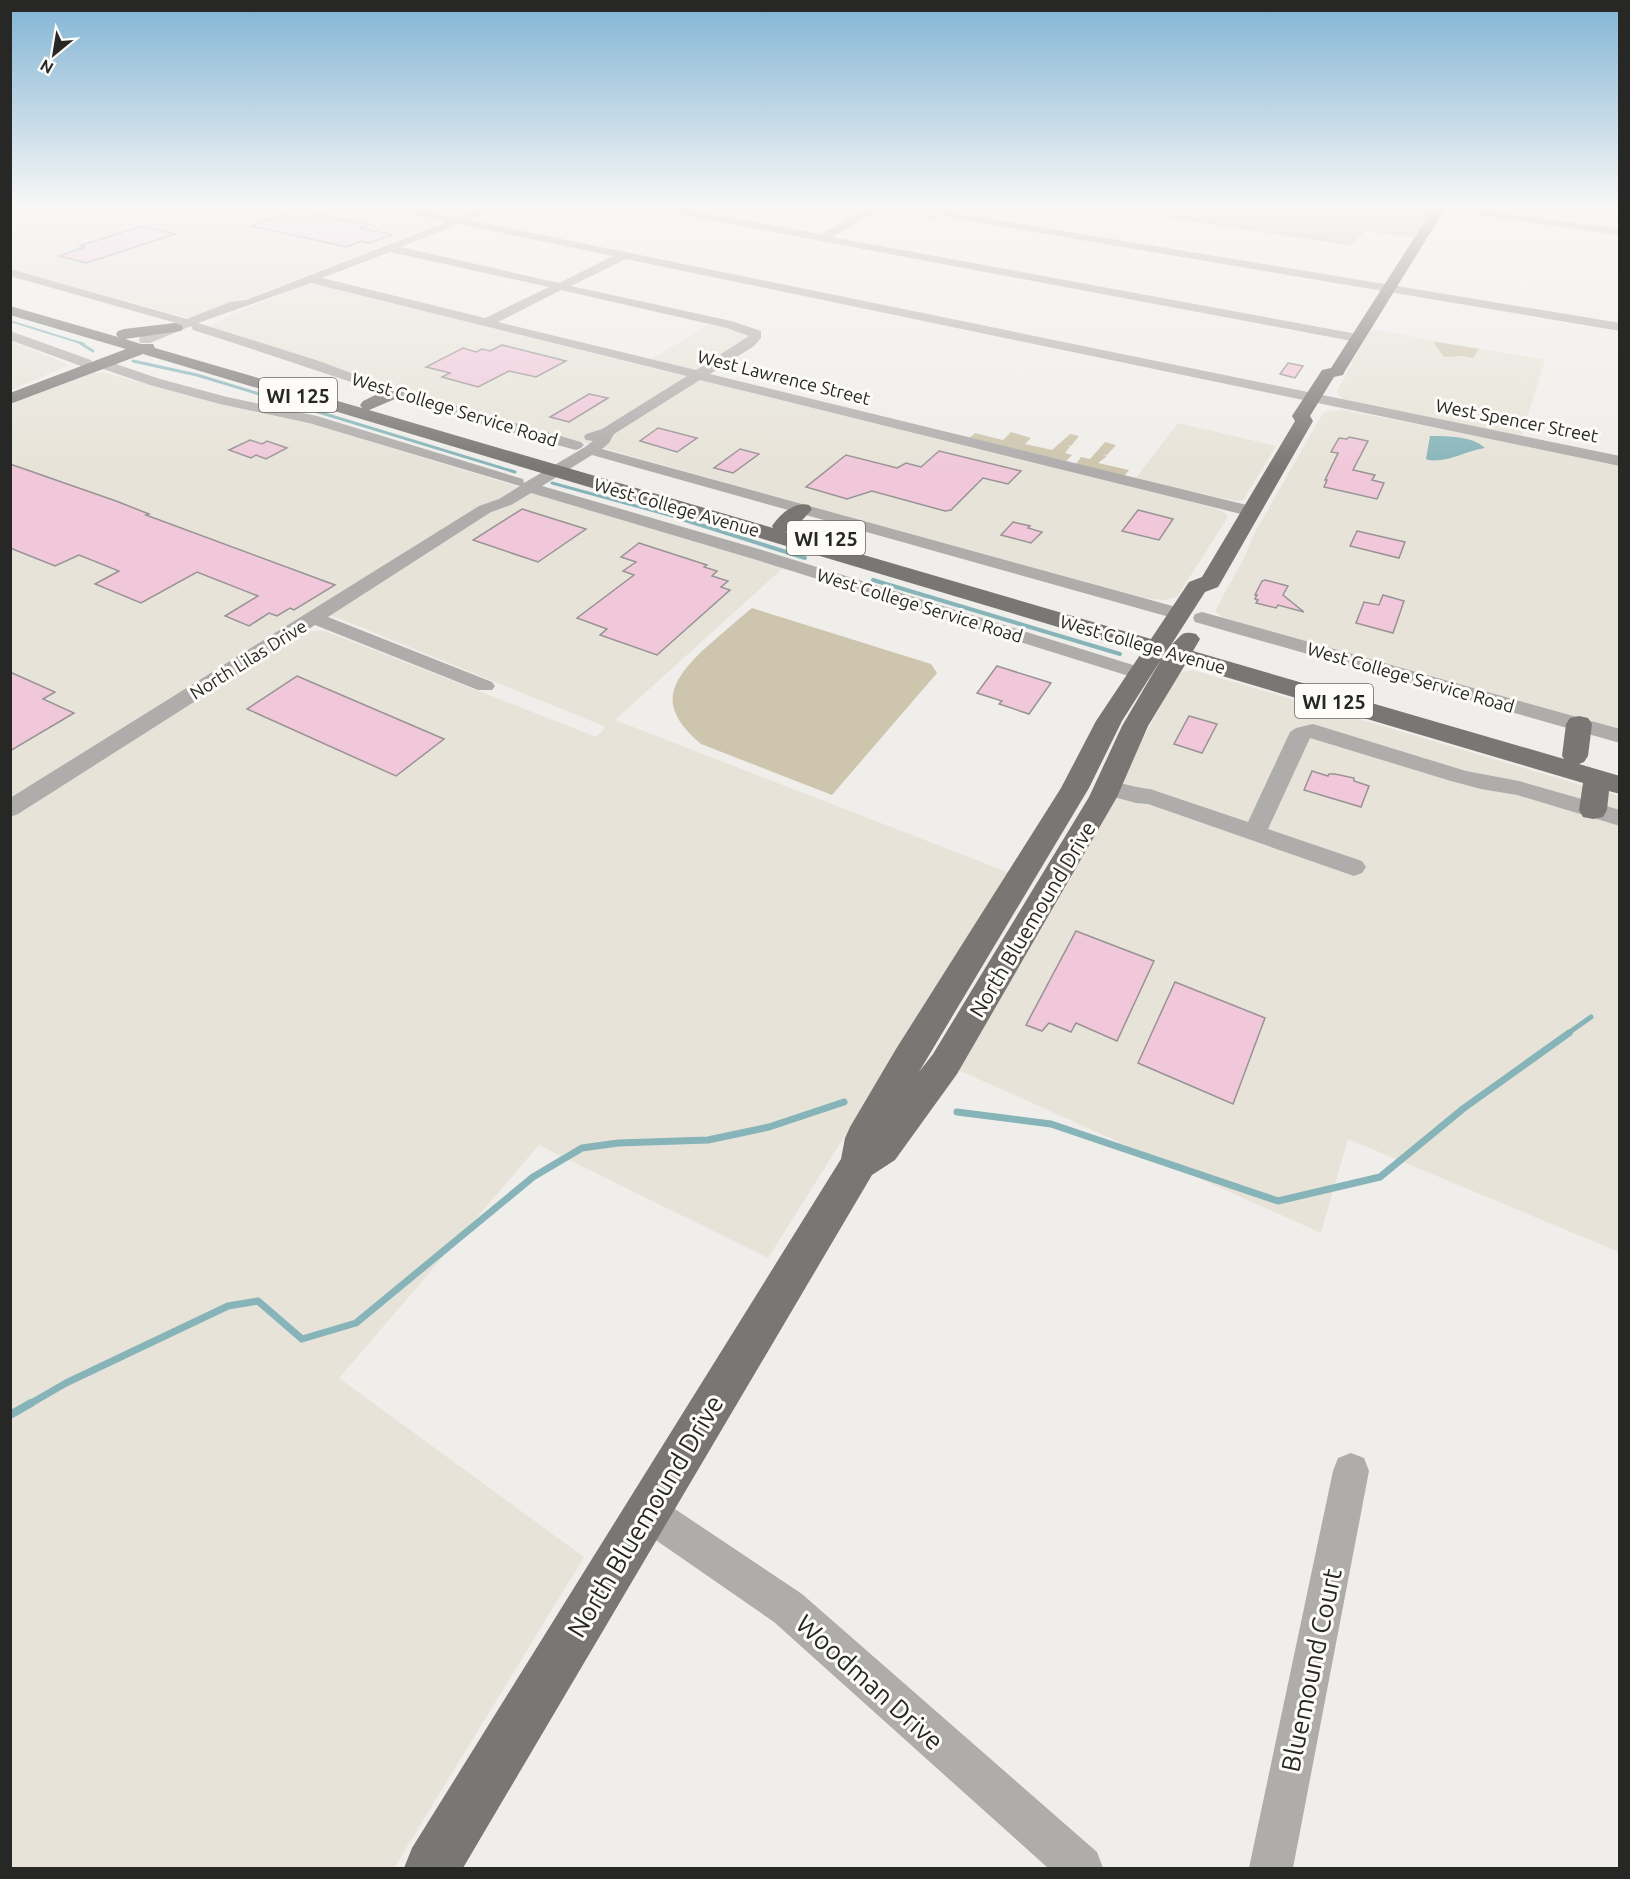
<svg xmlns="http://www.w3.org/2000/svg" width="1630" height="1879" font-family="Ubuntu,sans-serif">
	<rect width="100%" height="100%" fill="#f0eeea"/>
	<g fill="#e7e3d8" fill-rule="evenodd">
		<path d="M30 207H380L437 219 440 223 242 300 189 318 51 280 46 281 11 272 10 237Z"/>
		<path d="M401 207H486L458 215Z"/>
		<path d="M304 285H323L1054 467 1214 508 1224 512 1228 517 1177 597 1165 600 1144 598 1104 590 392 388 213 327V324L233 314Z"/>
		<path d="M710 324 753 335 695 370 651 359Z"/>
		<path d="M1370 329 1545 360 1521 438 1345 400 1339 396 1337 391Z"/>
		<path d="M11 341 65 363 67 366 11 390Z"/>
		<path d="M103 372 220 404 300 420 783 568 615 720 1010 873 768 1258 539 1145 339 1378 584 1557 394 1868H11V404L93 373ZM314 609 343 620 606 727 596 737 325 631H309L294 637Z"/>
		<path d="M1332 410H1344L1619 464V729L1251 626 1222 617 1215 611 1245 556 1254 534 1323 413Z"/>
		<path d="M1178 423 1276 446 1243 500 1236 501 1135 479Z"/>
		<path d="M1193 670 1619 796V1252L1348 1139 1321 1233 954 1068 1128 766 1175 680 1181 672Z"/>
	</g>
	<g fill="#cdc5ad">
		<path d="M854 207H959L936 220Z"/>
		<path d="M1108 207H1433L1413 238 1364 231 1353 245Z"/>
		<path d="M1437 342 1479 349 1473 358 1462 356 1444 357 1434 343Z"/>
		<path d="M1011 432 1031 438 1025 444 1052 450 1070 434 1079 436 1071 446 1067 445 1070 447 1065 453 1072 455 1066 461 969 438 975 433 1003 440Z"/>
		<path d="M1105 442 1116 445 1107 455 1101 454 1107 456 1098 463 1129 470 1124 476 1076 464 1081 457 1090 459Z"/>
		<path d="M752 608 931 664 937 673 832 795 701 744C660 709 666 686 702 651 719 636 735 622 752 608Z"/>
	</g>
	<path fill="#cabe9b" d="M1099 207H1203L1177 214 1180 217 1349 243 1347 245Z"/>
	<path fill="#86b4b9" d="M1430 436C1447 436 1473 436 1485 448 1466 451 1447 463 1428 460L1426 459Z"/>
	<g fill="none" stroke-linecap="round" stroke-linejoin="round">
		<path stroke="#86b4b9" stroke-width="2" d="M10 321 84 344"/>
		<g stroke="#86b4b9" stroke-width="3">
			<path d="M80 343 93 351"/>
			<path d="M133 361 197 375 515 472"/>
			<path d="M552 483 687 520"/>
		</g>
		<g stroke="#86b4b9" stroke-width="4">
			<path d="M682 519 805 558"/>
			<path d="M873 580 1120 654"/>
		</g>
		<path stroke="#86b4b9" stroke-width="5" d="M1567 1034 1591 1017"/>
		<g stroke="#86b4b9" stroke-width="7">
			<path d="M957 1112 1051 1124 1278 1201 1380 1177 1464 1108 1569 1033"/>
			<path d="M28 1405 66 1383 228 1306 258 1301 302 1339 356 1323 533 1177 582 1148 618 1143 708 1140 769 1127 844 1102"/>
		</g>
		<path stroke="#86b4b9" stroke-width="8" d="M10 1415 31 1403"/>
	</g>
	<g fill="#f0c8d9" stroke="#989395" stroke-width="1.5">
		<path d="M302 211 368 225 361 228 392 235 369 243 361 241 347 247 251 226 289 213Z"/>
		<path d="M142 226 175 234 86 263 59 256 85 247 79 246Z"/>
		<path d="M502 345 566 361 536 377 509 371 478 387 442 377 450 373 426 367 463 348 476 352 482 349 490 351Z"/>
		<path d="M1288 363 1303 366 1295 378 1280 374Z"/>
		<path d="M589 394 608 398 569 422 550 417Z"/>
		<path d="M658 428 697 438 677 452 640 441Z"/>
		<path d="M1349 437 1368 441 1353 470 1375 475 1372 480 1384 483 1377 499 1324 487 1327 480H1325L1338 453 1331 452 1339 438 1347 439Z"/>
		<path d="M250 440 262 444 267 441 287 448 266 459 256 455 251 458 229 450Z"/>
		<path d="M740 449 759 454 733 473 714 468Z"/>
		<path d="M939 451 1021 471 1008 484 983 478 951 510 945 511 872 491 847 499 806 487 846 455 897 468 906 463 921 467Z"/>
		<path d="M10 464 116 501 149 514 146 515 335 585 294 610 290 608 277 616 269 613 249 626 225 616 258 596 197 572 141 603 95 584 119 571 79 555 55 566 10 548Z"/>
		<path d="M522 509 586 529 538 562 473 540Z"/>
		<path d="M1138 510 1173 519 1159 540 1122 531Z"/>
		<path d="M1013 522 1030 526 1028 528 1042 532 1031 543 1001 535Z"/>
		<path d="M1357 531 1405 542 1399 558 1350 546Z"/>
		<path d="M639 543 707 565 704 567 717 571 712 576 728 581 721 587 730 590 657 655 600 635 607 629 577 618 634 575 623 571 636 562 621 557Z"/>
		<path d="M1265 580 1288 586 1283 595 1304 612 1278 605 1276 608 1256 603 1258 600 1255 599 1257 595H1255L1262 581Z"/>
		<path d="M1383 595 1404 601 1393 633 1356 623 1364 602 1379 605Z"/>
		<path d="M997 666 1051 683 1029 714 999 704 1002 701 977 693Z"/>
		<path d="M10 672 55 692 43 699 74 713 10 751Z"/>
		<path d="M297 676 444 739 396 776 247 709Z"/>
		<path d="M1189 716 1217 724 1202 753 1174 744Z"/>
		<path d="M1312 771 1328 776 1329 774H1335L1354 778V781L1369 786 1361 807 1304 790Z"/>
		<path d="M1076 931 1154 961 1117 1041 1076 1023 1071 1032 1049 1023 1042 1031 1026 1025Z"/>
		<path d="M1175 982 1265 1018 1233 1104 1138 1063Z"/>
	</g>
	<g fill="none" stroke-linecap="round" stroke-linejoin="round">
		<g fill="#aeadac" fill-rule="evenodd">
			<path d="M385 207H403L457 218 486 207H499L469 220 1620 456V466L626 259 571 286 731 321 761 331V338L754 346 710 374 1255 507 1257 511 1249 516 700 380 614 434 609 443 602 449 1187 610 1189 614 1187 618H1173L592 455 542 486 762 550 1146 669 1149 673 1146 677H1132L750 558 531 493 511 505 491 512 328 617 492 682 495 686 492 690H478L315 625 18 814 10 817V798L479 506 499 499 520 486 309 423 220 404 150 385 97 367 95 364 97 361H107L160 379 227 397 317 416 523 479 524 483 585 447 593 441 586 440 584 437 586 434 602 429 687 376 311 283 198 323 319 361 378 383 581 442 584 445 581 448 576 450C446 417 320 370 193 330L191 326 150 343H140L139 340 140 337 176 323 10 276V269L187 319 230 302 246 300 447 222ZM459 224 613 256 559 283 401 247ZM390 252 549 287 485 318 322 278ZM561 290 727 328 749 336 696 370 498 322Z"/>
			<path d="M651 207H671L820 234 870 208 875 211 874 213 832 237 1357 334 1363 338 1357 342 656 210Z"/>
			<path d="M1434 207H1459L1620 229V235L1439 210Z"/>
			<path d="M949 212 1620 323V331L945 217V213Z"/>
			<path d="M10 331 91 360 93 363 91 366H81L10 340Z"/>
			<path d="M1202 612 1620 729V743L1195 622 1193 618 1195 614Z"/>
			<path d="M1313 724 1466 771 1519 781 1620 810V826L1517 795 1481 789 1451 781 1310 738 1268 829 1362 861 1366 867 1362 873 1354 876 1148 804 1136 803 1099 793 1096 788 1099 783C1115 779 1134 788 1150 789L1248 822 1290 732 1296 728Z"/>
			<path d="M1351 1453 1364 1458 1369 1471 1293 1868H1249L1333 1471 1338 1458Z"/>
			<path d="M647 1493 660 1499 802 1594 1097 1852 1103 1868H1048L774 1622 634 1525 628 1512 634 1499Z"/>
		</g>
		<path fill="#797674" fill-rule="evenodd" d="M1434 207H1446L1345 371 1343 375 1334 377 1310 416 1313 421 1221 582 1218 587 1205 592 1171 645C1182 637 1179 630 1196 634L1200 639 1193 651 1564 759 1562 756 1566 724 1570 718 1579 716 1588 718 1592 724 1588 756 1584 762 1579 764 1620 776V794L1609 791 1607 810 1603 817 1593 819 1583 817 1579 810 1583 783 1185 665 1148 726 1117 797 957 1074 895 1160 872 1175 463 1868H404L412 1848 841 1159 845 1138 850 1127 896 1049 1061 788 1096 721 1142 652 143 354 10 404V393L126 349 10 315V306L118 337 116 334 118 331 124 329 175 323 181 325 183 328 181 331 125 339 141 344H153L155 348 362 408 360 405 363 401 388 389H400L403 393 400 397 369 410 773 528 772 526C780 514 795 501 809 505L812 509C806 517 794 529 785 532L1151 639 1189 582 1202 577 1295 421 1292 416 1322 370 1331 368ZM1162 658 1122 726 1089 797 933 1054 919 1072 1089 788 1122 721Z"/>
		<g stroke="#82817f" stroke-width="3">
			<path id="rail" d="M10 220 20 207"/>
		</g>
		<use href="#rail" stroke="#fdfcf8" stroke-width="2" stroke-dasharray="6" stroke-linecap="butt"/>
	</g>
	<linearGradient id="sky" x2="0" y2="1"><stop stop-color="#81b4d5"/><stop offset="0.44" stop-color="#f8f7f6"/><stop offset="1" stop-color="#f8f7f6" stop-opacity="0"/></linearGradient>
	<rect width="1630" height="470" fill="url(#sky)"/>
	<g text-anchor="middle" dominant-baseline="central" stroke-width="6" stroke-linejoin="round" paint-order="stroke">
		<g font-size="18" fill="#272725" stroke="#fdfcf8">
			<text transform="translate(784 377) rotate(14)">West Lawrence Street</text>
			<text transform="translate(455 409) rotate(17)">West College Service Road</text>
			<text transform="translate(1517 420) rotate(11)">West Spencer Street</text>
			<text transform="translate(677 507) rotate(16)">West College Avenue</text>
			<text transform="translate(920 605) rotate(17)">West College Service Road</text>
			<text transform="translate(1143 644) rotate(16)">West College Avenue</text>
			<text transform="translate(248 659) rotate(-32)">North Lilas Drive</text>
			<text transform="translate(1411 677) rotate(16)">West College Service Road</text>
		</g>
		<g fill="#fdfcf8" stroke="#676764" stroke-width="1.5">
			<rect x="259" y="378" width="78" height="34" rx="4.5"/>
			<rect x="787" y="521" width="78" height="34" rx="4.5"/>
			<rect x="1295" y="684" width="78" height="34" rx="4.5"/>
		</g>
		<g font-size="20" font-weight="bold" fill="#272725">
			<text x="298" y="395">WI 125</text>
			<text x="826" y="538">WI 125</text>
			<text x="1334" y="701">WI 125</text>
		</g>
		<g font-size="21" fill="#272725" stroke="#fdfcf8">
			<text transform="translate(1032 919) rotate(-59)">North Bluemound Drive</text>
		</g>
		<g font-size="26" fill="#272725" stroke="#fdfcf8">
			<text transform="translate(645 1516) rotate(-59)">North Bluemound Drive</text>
			<text transform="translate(1311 1670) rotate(-78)">Bluemound Court</text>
			<text transform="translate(870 1682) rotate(42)">Woodman Drive</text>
		</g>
	</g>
	<rect width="1630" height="1879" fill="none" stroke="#272725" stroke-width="24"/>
	<g transform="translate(54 54) rotate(210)" stroke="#fdfcf8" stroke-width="4.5" paint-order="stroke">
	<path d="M0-4.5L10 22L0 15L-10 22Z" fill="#272725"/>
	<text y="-9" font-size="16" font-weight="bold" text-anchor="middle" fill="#272725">N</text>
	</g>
</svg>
